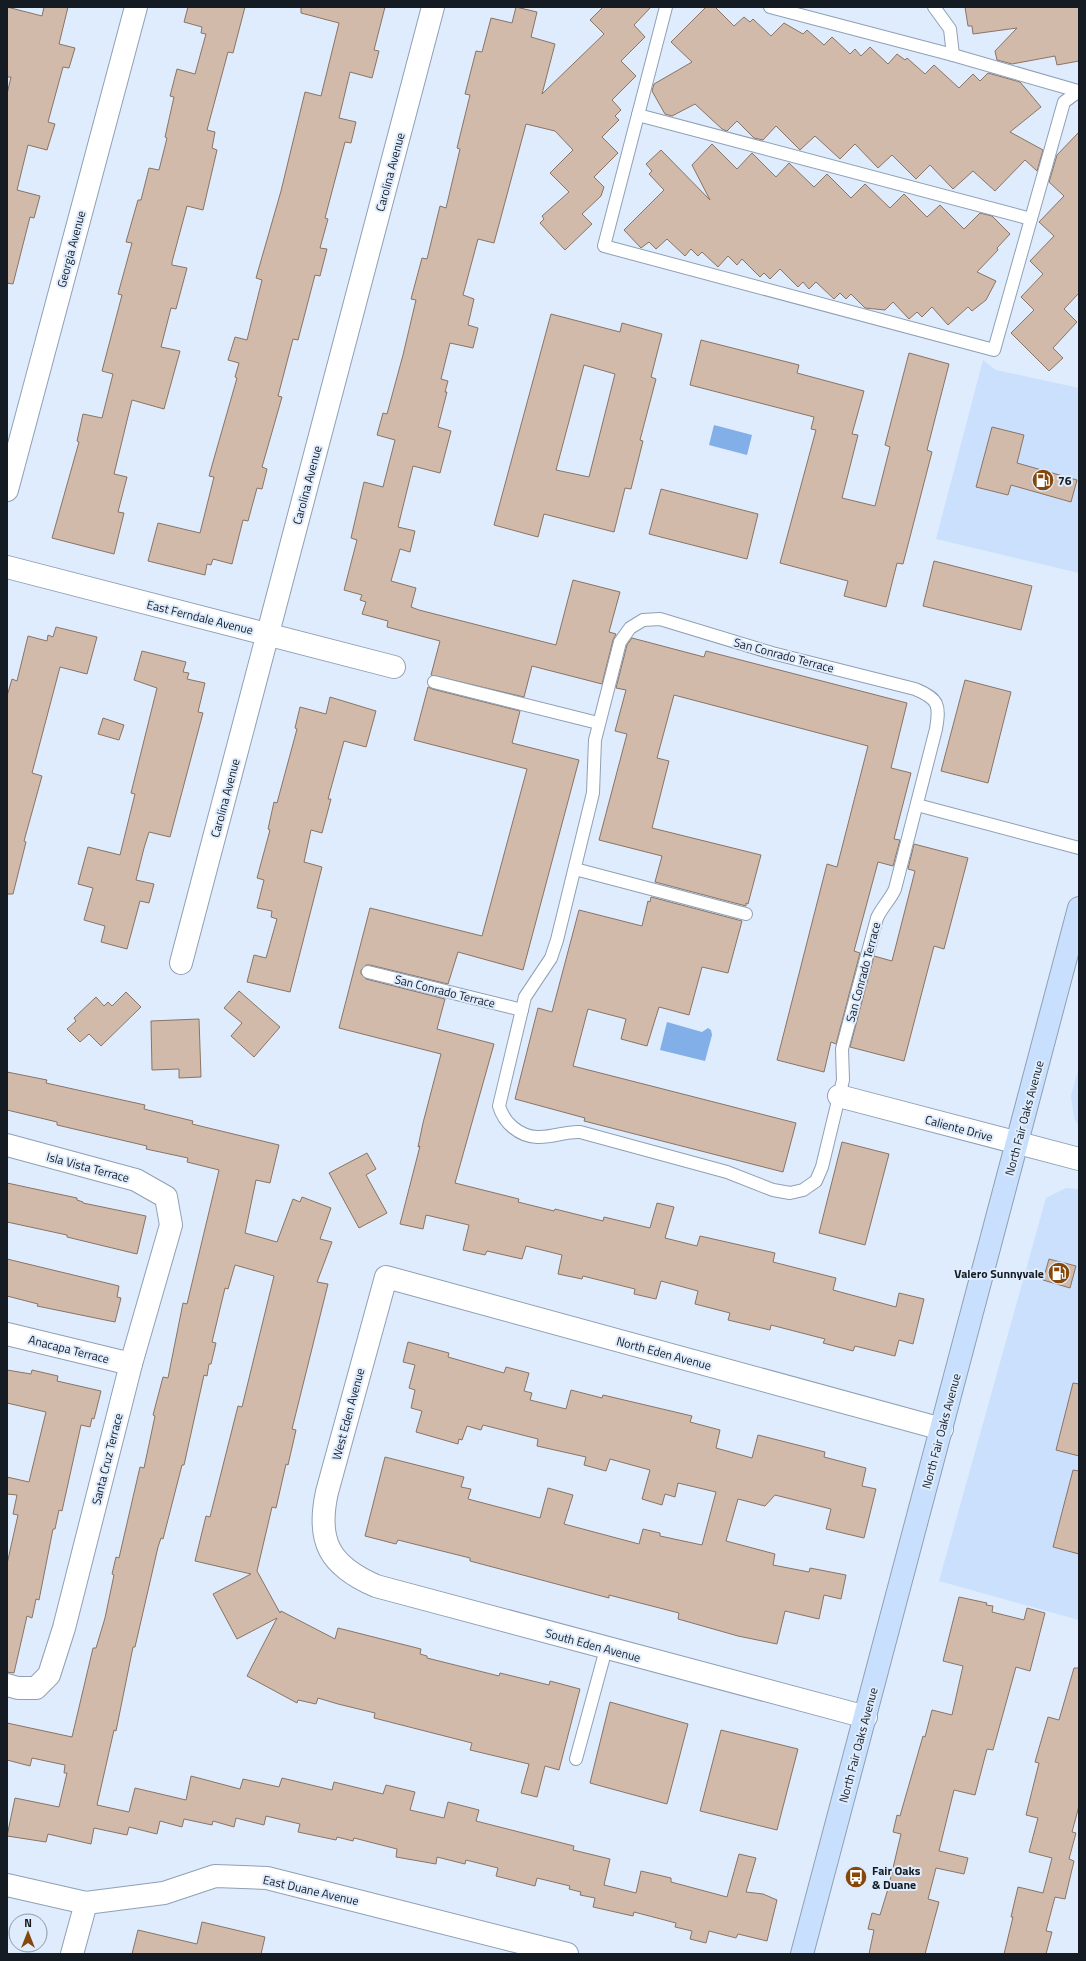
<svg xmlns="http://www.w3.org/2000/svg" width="1086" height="1961" font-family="'Titillium Web',sans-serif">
	<rect width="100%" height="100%" fill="#deecfd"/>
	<g fill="#cae0fc">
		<path d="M983 360 996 370 1079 388V573L936 539Z"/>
		<path d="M1079 1067V1127L1074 1118 1071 1096Z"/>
		<path d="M1066 1188 1079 1189V1620L939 1581 1046 1198Z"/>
	</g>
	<g fill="#82afe7">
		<path d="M714 425 752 435 747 455 709 445Z"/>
		<path d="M667 1022 702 1032 708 1028 711 1030 712 1035 705 1061 660 1050Z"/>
	</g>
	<g fill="#d1baa9" stroke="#8a7465" fill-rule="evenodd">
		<path d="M7 7 42 16 44 7H68L59 44 75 48 69 68 63 67 48 122 55 124 47 150 28 145 17 190 40 196 34 218 30 217 13 284 7 283V94L11 77H7Z"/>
		<path d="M188 7H245L233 53 228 52 207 130 215 132 212 148 217 150 203 210 187 206 172 262V265L187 268 176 309 171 308 161 347 180 351 164 409 132 400 114 474 127 477 118 512 124 513 114 554 52 538 79 442 77 441 83 414 102 418 113 374 102 371 122 295 118 294 132 243 126 242 138 200H141L149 168 159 170 167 138 165 137 174 97 170 96 177 69 195 74 206 34 201 33 202 27 184 22Z"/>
		<path d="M301 7H385L374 50 379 51 372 78 350 72 339 118 356 122 351 143 345 142 325 218 328 219 320 248 327 249 320 276 315 275 298 340 293 339 278 396 282 397 262 467 267 469 262 489 257 488 248 521 243 520 232 564 213 559 211 565 207 564 205 575 148 561 158 523 200 533 214 477 209 476 237 378 235 377 239 363 228 360 235 337 247 340 262 280 256 278 281 191 305 92 321 96 339 23 301 13Z"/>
		<path d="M516 7 537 12 531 37 555 44 542 94 604 34 590 20 603 7H651L634 25 645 37 621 61 636 76 612 100 621 110 615 116 619 120 602 137 618 153 594 177 604 187 601 196 582 214 592 224 565 250 540 223 544 219 542 216 569 192 550 173 573 150 555 131 526 124 494 243 478 239 463 295 474 299 468 325 478 328 473 348 450 343 441 379 448 381 445 392H447L438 427 451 431 440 473 413 466 398 527 415 531 410 552 400 549 391 581 416 588 411 607 419 610 556 645 573 580 620 592 609 632 616 634 613 640 602 684 532 666 524 697 431 675 440 641 387 627 388 621 362 614 366 602 360 600 362 595 344 590 357 540 351 538 364 482 383 487 395 440 377 435 383 413 387 414 403 355 416 300 411 299 422 258 427 259 440 206 446 208 460 149 457 148 470 95 465 94 476 51 482 52 491 18 512 23Z"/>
		<path d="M706 7H715L734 26 744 17 750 22 753 19 771 36 784 23 803 34 807 30 824 45 832 37 850 54 855 49 861 56 870 47 888 64 897 54 905 60 907 58 925 74 934 65 959 88 973 74 980 81 988 73 1020 82 1041 107 1010 132 1043 150 1037 171 1025 160 995 191 973 171 953 189 930 165 916 179 892 155 878 168 855 144 840 159 815 136 800 150 776 126 763 140 754 138 737 121 727 131 722 129 695 104 672 116 665 114 652 91 654 84 692 62 671 42Z"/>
		<path d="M965 7H1079V61L1057 65 1055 56 1012 64 997 60 995 51 1017 28 973 34 972 26H968Z"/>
		<path d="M1079 132V293L1064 309 1077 322 1053 348 1063 358 1049 371 1011 333 1034 310 1021 297 1043 274 1030 261 1054 236 1039 222 1064 196 1049 182 1057 155Z"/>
		<path d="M712 144 737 169 752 153 776 177 789 163 814 187 827 174 851 198 865 184 890 208 904 194 927 217 940 205 964 229 980 213 992 216 1010 234 997 248 998 250 977 272 996 281 986 300 972 311 968 307 948 325 932 307 922 317 917 312 909 319 893 302 885 310 865 308 851 294 846 299 840 293 834 299 816 282 809 289 803 282 798 287 780 269 770 279 764 273 760 277 742 259 737 265 728 256 718 267 702 252 698 256 691 249 685 256 667 239 656 249 649 242 641 248 624 230 664 190 649 174 652 171 646 164 661 150 710 200 692 165Z"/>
		<path d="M551 314 620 332 622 323 662 334 651 377 656 379 640 440 643 441 631 489 625 488 614 532 544 514 538 537 494 525ZM584 365 615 374 589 477 556 470Z"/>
		<path d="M701 340 799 365 797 373 864 391 852 434 858 435 842 498 875 506 890 447 885 445 909 353 949 364 927 450 932 452 903 564 897 563 886 607 844 596 848 581 780 563 816 430 811 429 814 417 690 385Z"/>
		<path d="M992 427 1024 435 1017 463 1077 480 1071 502 1011 485 1008 495 976 487Z"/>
		<path d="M661 489 758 514 747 559 649 534Z"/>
		<path d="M934 561 1032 586 1021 630 923 606Z"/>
		<path d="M56 627 97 637 87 674 60 667 32 773 42 776 24 841 26 842 13 894H7V696L12 679 17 681 28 636 47 641 48 635 53 637Z"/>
		<path d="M632 638 704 657 706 651 907 703 891 768 911 773 894 839 900 840 893 866 878 862 854 951 860 953 836 1044 831 1042 824 1072 777 1060 827 864 837 867 868 746 674 695 657 758 669 761 652 828 761 855 748 904 746 903V906L655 882 662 856 599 840 627 734 615 731 626 690 616 688 627 645Z"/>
		<path d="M142 651 186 662 183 672 189 673 187 679 205 683 198 712 203 713 170 837 149 832 144 848 136 880 154 884 149 903 140 901 127 949 101 942 105 926 84 920 93 888 78 884 88 847 120 855 135 794 131 793 157 688 134 680Z"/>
		<path d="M965 680 1011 692 988 783 941 771Z"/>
		<path d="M428 687 432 689 520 711 512 743 579 760 523 970 458 952 448 984 370 965H366L361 970V974L366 979 445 999 437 1029 494 1044 455 1183 519 1199 518 1202 554 1211 555 1209 603 1221 604 1217 650 1228 657 1203 674 1207 665 1238 697 1246 700 1236 775 1253 773 1262 836 1278 833 1290 896 1307 899 1293 924 1299 913 1344 899 1340 895 1356 855 1346 853 1351 823 1343 825 1339 771 1325 770 1330 728 1320 730 1313 695 1304 698 1291 661 1281 656 1299 634 1294 635 1289 583 1276 582 1279 558 1274 562 1255 526 1246 522 1259 487 1251 485 1255 463 1250 469 1225 426 1215 423 1229 400 1224 420 1146 418 1147 423 1123 441 1054 339 1028 370 908 482 936 527 769 414 740Z"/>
		<path d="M330 697 376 711 366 747 344 741 328 799H331L322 833 311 830 304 862 322 867 290 992 247 982 254 955 266 958 277 919 271 917 272 911 257 908 264 880 257 878 270 830 268 829 274 802 277 803 297 729 295 728 300 707 326 714Z"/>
		<path d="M103 718 124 725 119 740 98 734Z"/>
		<path d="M914 844 968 858 944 949 934 946 904 1061 850 1047 874 956 892 961 915 871 908 869Z"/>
		<path d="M651 897 742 921 728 973 702 967 689 1015 659 1007 647 1046 621 1039 626 1019 588 1009 573 1066 796 1123 783 1172 584 1121 585 1118 515 1099 538 1008 552 1012 579 910 642 926 648 901 650 902Z"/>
		<path d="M239 991 280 1027 254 1057 231 1036 242 1023 224 1008Z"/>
		<path d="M126 992 141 1007 101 1046 89 1034 80 1042 67 1029 76 1021 74 1018 96 997 104 1006 108 1002 112 1006Z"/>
		<path d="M199 1019 201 1077 179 1078V1069L152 1070 151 1021Z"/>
		<path d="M7 1072 47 1080 46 1083 145 1105 144 1109 193 1121 192 1124 279 1145 270 1183 256 1180 245 1233 277 1242 293 1199 300 1202 302 1197 331 1208 320 1239 332 1242 317 1282 328 1284 292 1429 296 1430 288 1465 286 1464 276 1508 272 1507 257 1571 280 1613 281 1611 335 1639 338 1628 421 1649 420 1654 427 1656V1658L499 1676 500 1673 549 1685 550 1681 580 1689 559 1770 545 1766 537 1797 521 1793 529 1764 470 1750 472 1743 374 1718 375 1713 338 1704 318 1698 316 1704 298 1700 297 1703 247 1676 277 1618 237 1639 213 1594 251 1574 195 1561 206 1516 210 1517 238 1406 242 1407 274 1276 235 1265 228 1289 225 1288 212 1342 216 1343 211 1364H209L207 1376 204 1375 184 1465H182L163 1539 161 1538 158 1547 135 1647H133L116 1731 114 1730 97 1805 129 1812 135 1788 186 1800 191 1776 240 1789 243 1779 279 1787 282 1778 332 1790 334 1782 383 1794 386 1785 415 1792 410 1810 444 1818 448 1802 479 1810 476 1821 574 1846 573 1850 610 1859 604 1885 636 1893 641 1871 671 1878V1882L727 1897 739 1854 756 1858 746 1892 763 1894 777 1900 767 1941 738 1934 736 1938 709 1931 706 1943 690 1939 692 1931 675 1927 676 1923 634 1912 633 1916 593 1907 595 1898 580 1895 581 1892 569 1889 570 1886 537 1878 535 1886 496 1876 498 1868 466 1860 465 1864 437 1857 436 1864 396 1857 397 1849 354 1838 353 1841 337 1837 336 1840 298 1832 300 1824 266 1816 264 1825 236 1818 234 1827 213 1821 212 1825 184 1819 182 1827 160 1821 157 1834 129 1827 127 1835 94 1828 91 1844 48 1834 46 1842 7 1836 15 1798 59 1807 67 1773H64L65 1765 32 1758 30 1766 7 1760V1723L72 1737 93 1648H96L105 1618 114 1575 112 1574 116 1557 119 1558 140 1467 144 1468 155 1416 153 1415 163 1377 168 1378 183 1303 187 1304 219 1170 187 1162 188 1158 146 1149 147 1146 57 1125V1122L7 1110Z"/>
		<path d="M842 1142 889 1154 865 1245 819 1233Z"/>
		<path d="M367 1153 376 1169 366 1175 387 1213 359 1228 329 1173Z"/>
		<path d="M7 1183 77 1198V1200L83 1202V1203L146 1216 137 1254 67 1237V1235L7 1222Z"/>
		<path d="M7 1259 119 1286 117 1297 121 1298 115 1322 37 1306 38 1304 7 1296Z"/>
		<path d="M1049 1259 1076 1266 1070 1288 1043 1280Z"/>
		<path d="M408 1342 449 1353 448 1357 504 1373 506 1367 529 1373 524 1391 532 1393 530 1400 566 1409 571 1390 602 1398 603 1395 692 1416 690 1422 720 1430 716 1448 752 1458 758 1435 825 1452 824 1457 866 1468 862 1486 876 1489 864 1538 826 1529 831 1509 775 1495 765 1506 738 1499 726 1541 775 1554 773 1565 809 1572 810 1568 846 1575 841 1599 824 1595 819 1619 785 1611 777 1644 738 1636 678 1619 679 1613 609 1595V1598L470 1561V1558L398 1540 396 1544 365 1536 385 1457 464 1477 461 1487 471 1489 468 1499 540 1518 548 1488 573 1495 564 1524 639 1544 643 1529 660 1533V1536L702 1545 716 1492 678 1483 675 1497 665 1494 662 1505 642 1499 650 1470 610 1459 606 1471 584 1465 586 1457 537 1446 538 1439 483 1425 481 1430 467 1426 462 1440 459 1439 458 1444 416 1432 422 1411 411 1408 415 1390 409 1388 415 1365 403 1362Z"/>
		<path d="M7 1370 31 1374 32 1370 58 1376 57 1381 101 1391 94 1419 92 1418 90 1427 81 1425 62 1511 59 1510 55 1529H53L39 1600 36 1599 32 1618 27 1616 14 1673 7 1672V1564L18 1515 13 1514 17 1495 7 1494V1477L29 1482 46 1412 7 1403Z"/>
		<path d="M1073 1383 1079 1384V1456L1056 1450Z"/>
		<path d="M1073 1470 1079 1471V1554L1053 1547Z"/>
		<path d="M959 1597 987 1603 986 1605 993 1606 992 1612 1024 1620 1027 1608 1045 1613 1030 1671 1016 1667 993 1750 987 1749 975 1795 954 1790 939 1851 968 1858 964 1874 936 1868 928 1899 939 1902 925 1954H869L874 1930 868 1929 872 1913 880 1915 888 1889 901 1834 893 1832 897 1815 900 1816 923 1736 925 1737 932 1710 952 1715 963 1666 943 1661Z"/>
		<path d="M1074 1668H1079V1806L1072 1832 1076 1833 1069 1859 1074 1861 1065 1899 1055 1897 1046 1931 1052 1932 1046 1954H1004L1013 1917H1011L1018 1887 1043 1893 1052 1858 1029 1852 1038 1818 1026 1815 1039 1763 1035 1762 1048 1717 1059 1720Z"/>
		<path d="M610 1702 688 1724 667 1804 590 1783Z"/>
		<path d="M721 1730 798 1749 777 1830 700 1811Z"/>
		<path d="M202 1922 265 1937 261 1954H132L138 1930 197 1944Z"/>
	</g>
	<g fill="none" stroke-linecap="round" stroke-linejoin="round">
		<g stroke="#90a0b4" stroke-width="14">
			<g id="lane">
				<path d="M666 7 604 246 994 350 1064 102 1079 91"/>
				<path d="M770 7 953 55 1078 91"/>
				<path d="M934 7 950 29 953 55"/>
				<path d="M638 115 1031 219"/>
				<path d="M660 619 772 653 915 689C939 699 940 705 936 729L895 889C890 900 882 907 877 918L842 1049 843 1080 822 1167 816 1181 803 1190 790 1193 773 1190 727 1172 580 1132C566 1131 552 1138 537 1137 519 1136 504 1123 499 1106L525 997 551 958 557 940 593 793 595 740 620 642 630 628 643 620Z"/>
				<path d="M434 682 598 723"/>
				<path d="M917 805 1079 848"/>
				<path d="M575 869 746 914"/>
				<path d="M368 972 522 1010"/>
				<path d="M576 1759 606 1649"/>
			</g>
		</g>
		<g stroke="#90a0b4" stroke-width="24">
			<g id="street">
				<path d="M7 490 136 7"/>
				<path d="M7 567 394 667"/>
				<path d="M181 963 433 7"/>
				<path d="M839 1096 1079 1159"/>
				<path d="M7 1145 136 1180 166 1197 171 1225 131 1364 64 1628 49 1675 36 1688H18L7 1685"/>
				<path d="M7 1334 131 1364"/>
				<path d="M866 1717 376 1586C330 1566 316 1542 327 1492L386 1277 942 1429"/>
				<path d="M7 1885 86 1903 164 1893 215 1876 267 1878 567 1954"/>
				<path d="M72 1954 86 1903"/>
			</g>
		</g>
		<g stroke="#90a0b4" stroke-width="24">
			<path id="secondary" d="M802 1954 1079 908"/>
		</g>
		<use href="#lane" stroke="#fff" stroke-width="12"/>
		<use href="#street" stroke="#fff" stroke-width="22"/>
		<use href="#secondary" stroke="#c8e0fd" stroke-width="22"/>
	</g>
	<defs>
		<g id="fuel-disc" transform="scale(1.15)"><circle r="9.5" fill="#86480a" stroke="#deecfd"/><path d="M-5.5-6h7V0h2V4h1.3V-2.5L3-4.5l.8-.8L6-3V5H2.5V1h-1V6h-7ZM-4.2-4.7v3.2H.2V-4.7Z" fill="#fff"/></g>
		<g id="bus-disc" transform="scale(1.15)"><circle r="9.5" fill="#86480a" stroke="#deecfd"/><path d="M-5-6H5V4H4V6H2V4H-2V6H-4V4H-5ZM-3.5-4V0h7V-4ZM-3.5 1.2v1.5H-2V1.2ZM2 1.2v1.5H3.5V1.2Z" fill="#fff"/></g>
	</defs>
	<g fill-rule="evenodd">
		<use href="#fuel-disc" x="1043" y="480"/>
		<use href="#fuel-disc" x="1059" y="1273"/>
		<use href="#bus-disc" x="856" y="1877"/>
	</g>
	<g text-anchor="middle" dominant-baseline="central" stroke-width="4" stroke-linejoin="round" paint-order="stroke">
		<g font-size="12" fill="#151b23" stroke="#deecfd">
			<text transform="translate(390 172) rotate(-75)">Carolina Avenue</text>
			<text transform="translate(71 249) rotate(-75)">Georgia Avenue</text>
			<text transform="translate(307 485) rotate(-75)">Carolina Avenue</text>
			<text transform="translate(200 617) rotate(14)">East Ferndale Avenue</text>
			<text transform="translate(784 655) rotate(15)">San Conrado Terrace</text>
			<text transform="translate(225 798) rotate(-75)">Carolina Avenue</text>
			<text transform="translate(863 972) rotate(-75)">San Conrado Terrace</text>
			<text transform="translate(445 991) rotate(14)">San Conrado Terrace</text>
			<text transform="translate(1024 1118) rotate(-75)">North Fair Oaks Avenue</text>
			<text transform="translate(959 1128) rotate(15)">Caliente Drive</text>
			<text transform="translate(88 1167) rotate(15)">Isla Vista Terrace</text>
			<text transform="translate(69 1349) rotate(14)">Anacapa Terrace</text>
			<text transform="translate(664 1353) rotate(15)">North Eden Avenue</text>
			<text transform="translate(348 1414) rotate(-75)">West Eden Avenue</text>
			<text transform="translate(941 1431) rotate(-75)">North Fair Oaks Avenue</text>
			<text transform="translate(107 1459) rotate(-76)">Santa Cruz Terrace</text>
			<text transform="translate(593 1645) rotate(15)">South Eden Avenue</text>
			<text transform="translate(858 1745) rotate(-75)">North Fair Oaks Avenue</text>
			<text transform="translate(311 1890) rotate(13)">East Duane Avenue</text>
		</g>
		<g font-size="12" font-weight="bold" fill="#151b23" stroke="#deecfd" text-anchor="start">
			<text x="1058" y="480">76</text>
			<text x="1044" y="1273" text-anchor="end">Valero Sunnyvale</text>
			<text x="872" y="1870">Fair Oaks<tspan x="872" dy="14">&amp; Duane</tspan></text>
		</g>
	</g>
	<rect width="1086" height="1961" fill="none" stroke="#151b23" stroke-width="16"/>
	<g transform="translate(28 1933)"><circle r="19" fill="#deecfd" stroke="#8e98a6"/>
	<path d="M0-3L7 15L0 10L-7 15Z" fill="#86480a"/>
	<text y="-6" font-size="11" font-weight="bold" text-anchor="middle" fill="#151b23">N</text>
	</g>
</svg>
